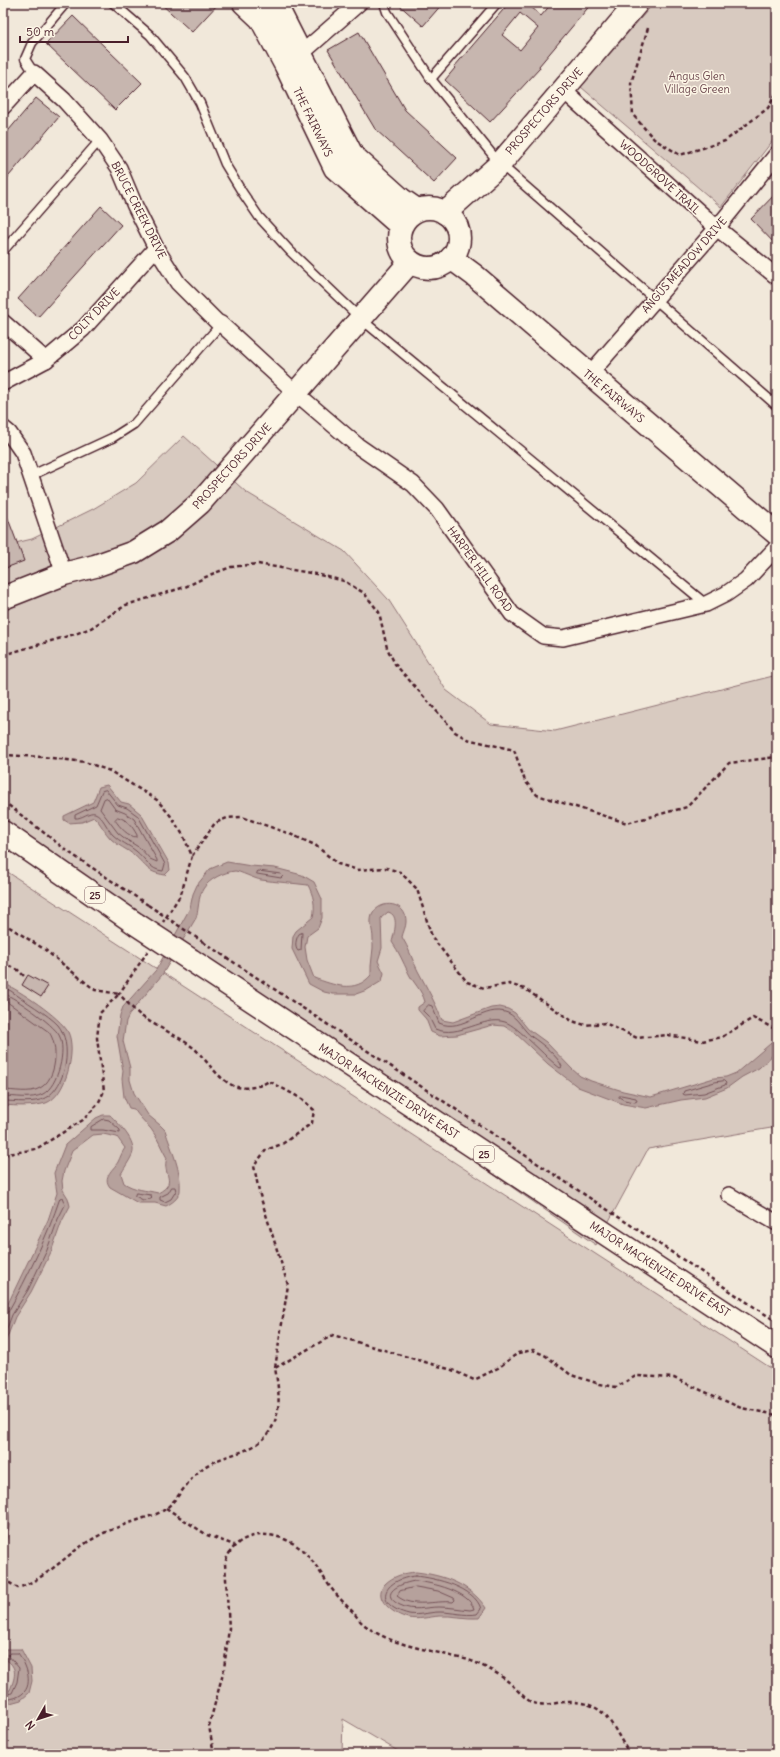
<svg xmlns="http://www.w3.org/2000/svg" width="780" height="1757" font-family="Delius,sans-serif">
	<rect width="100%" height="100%" fill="#f1e8da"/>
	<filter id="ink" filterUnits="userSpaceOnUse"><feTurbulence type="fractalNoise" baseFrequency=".025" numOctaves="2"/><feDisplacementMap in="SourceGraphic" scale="8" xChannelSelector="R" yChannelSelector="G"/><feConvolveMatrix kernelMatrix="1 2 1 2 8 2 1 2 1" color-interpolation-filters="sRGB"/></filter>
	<g filter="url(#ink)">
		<g fill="#d8cac0" stroke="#917476">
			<path d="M654 3H777V135L721 207 581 87Z"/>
			<path d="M184 436 246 492 344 551 388 599 446 690 491 724 555 731 777 675V1127L648 1149 596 1245 3 837V546L32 539 93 509 136 483Z"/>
			<path d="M3 869 777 1372V1754H403L343 1719 342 1754H3Z"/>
		</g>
		<g fill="#b6a19c" stroke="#8b6d6f">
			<path d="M107 785 121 802 129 804 141 814 169 863 170 870 165 875C146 872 147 866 134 855 127 849 118 846 111 839 104 832 101 823 94 817L82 822 69 823 64 820V816L93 802 99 787Z"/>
			<path d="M227 862 251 866 275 868 302 875 314 882 322 899V918L318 928 307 936 305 947 307 960 314 978C334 985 355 994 371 975 370 963 374 951 373 939 373 930 369 924 372 915 380 898 407 902 406 922 406 927 403 932 402 937 409 948 412 960 418 971 427 988 435 1002 442 1020L453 1022 491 1008 500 1007 508 1009 515 1013 528 1029 546 1042 572 1069 580 1076 591 1081 623 1091 651 1097 714 1078 726 1077 736 1073 777 1038V1051L759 1068 742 1077 727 1088 705 1097 681 1100 646 1108 623 1104 578 1087 548 1064 514 1032 504 1026 493 1025 457 1035 440 1036 431 1032 426 1019 418 1010V1007L425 1002C422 990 413 983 408 972 403 962 399 952 392 942 394 933 400 915 388 912L381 918 382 948 378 961 384 973 382 981 367 990 356 994H333L324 992 309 984 292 949 293 936 296 931 313 917C316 905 313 895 308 885 292 883 276 882 261 880 255 879 239 871 235 871 224 872 209 879 203 889 198 897 199 909 196 918L162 975 130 1013 126 1021 123 1041 130 1068V1080L134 1093 148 1115 160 1125 165 1130C171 1149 182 1171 180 1191 179 1198 172 1203 166 1206L155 1203H138L110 1187C102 1177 113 1170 118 1162 120 1158 122 1152 125 1148L117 1137 103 1134 93 1135 72 1151 64 1171 62 1181 63 1190 68 1198 70 1206 62 1221 51 1252 31 1292 15 1317 3 1348V1314L48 1220 57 1193 54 1173 65 1145 96 1118 103 1115H110C118 1123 138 1142 132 1155 129 1162 124 1168 121 1174L124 1183C134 1190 146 1190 158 1193 179 1182 161 1174 167 1158 161 1148 158 1138 151 1129 145 1122 139 1117 134 1109L129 1108 124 1097 122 1079 123 1071 117 1036 120 1015 123 1007 156 970 190 908 193 894 197 885 210 869Z"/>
			<path d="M3 983C19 990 60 1017 68 1032 77 1050 66 1096 46 1103 32 1107 17 1106 3 1105Z"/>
			<path d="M3 1491C12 1512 11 1530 3 1551Z"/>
			<path d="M416 1572C443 1575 470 1584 486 1608L479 1618C465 1619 452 1615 439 1616 429 1617 418 1620 408 1618 395 1615 371 1599 385 1584 393 1576 404 1573 416 1572Z"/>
			<path d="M3 1649H21L31 1668 32 1681 29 1693 21 1700 3 1705V1692L10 1690C16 1675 18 1666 3 1658Z"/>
		</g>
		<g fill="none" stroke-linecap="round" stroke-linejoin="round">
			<g stroke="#755358" stroke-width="1">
				<path d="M106 790 118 805 127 808 138 816 165 864 163 871C150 870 146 859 136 851 129 845 120 842 113 835 107 829 103 816 95 813 89 811 82 819 75 818V815L96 805 102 791Z"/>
				<path d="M107 798 115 809 125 813 134 819 157 860V862L150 859 140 848 127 840 118 833 100 809 104 799Z"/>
				<path d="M118 817C128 820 132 826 137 835V837C128 837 120 827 115 820Z"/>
				<path d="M258 871 281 874 283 876 281 878 257 874Z"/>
				<path d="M302 933 301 950 298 951C294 947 296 938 299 934Z"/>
				<path d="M3 987 11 991C23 1000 49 1015 58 1025 73 1043 67 1087 45 1098 34 1104 15 1101 3 1101"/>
				<path d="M3 993C16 998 53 1024 59 1035 67 1050 58 1086 43 1094 31 1100 15 1096 3 1096"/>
				<path d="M3 999 49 1032C59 1046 57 1079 40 1088 30 1094 14 1090 3 1090"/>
				<path d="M429 1005 432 1006 439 1023C463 1034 484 1003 508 1013 518 1018 523 1030 532 1037 541 1043 559 1057 562 1067L560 1068C546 1058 518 1026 505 1022 484 1015 459 1039 435 1029L429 1017 423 1011Z"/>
				<path d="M724 1081 726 1083 725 1085 704 1093 685 1095 683 1094 684 1091 715 1082Z"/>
				<path d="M621 1095 636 1098 637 1101 635 1102 624 1100 619 1097Z"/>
				<path d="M104 1119 109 1120 120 1130V1133L103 1130H91V1127Z"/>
				<path d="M172 1187H175L176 1191 171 1199 165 1202 160 1200V1197L168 1193Z"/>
				<path d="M136 1193 151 1195 152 1198 151 1199 143 1200 135 1196Z"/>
				<path d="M3 1314 8 1312C28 1276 47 1237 60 1198L62 1197 65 1205 58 1219 47 1250 28 1290 12 1315 3 1339"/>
				<path d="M416 1576C435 1578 475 1587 481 1609L477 1614C464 1616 452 1612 440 1612 429 1612 419 1616 409 1614 372 1605 382 1579 416 1576Z"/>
				<path d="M416 1581C432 1583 469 1591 474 1609L470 1610C460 1609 450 1607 439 1607 425 1607 414 1612 400 1605 376 1593 403 1582 416 1581Z"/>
				<path d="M416 1587 438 1591 454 1598 455 1600 453 1602C434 1600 413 1609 397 1596L400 1591Z"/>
				<path d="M3 1695 12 1693 17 1682 19 1668 8 1655 10 1653H18C26 1664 36 1687 19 1696 14 1699 8 1699 3 1700"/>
			</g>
		</g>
		<g fill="#c7b6af" stroke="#4a1f2b" fill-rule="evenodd">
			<path d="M160 3H219L192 32Z"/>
			<path d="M397 3H443L423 26Z"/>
			<path d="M509 3H529L528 4 541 16 552 3H592L539 66 540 68 490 122 445 80 455 68 454 67ZM520 13 538 28 520 50 502 35Z"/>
			<path d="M73 16 142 83 115 110 46 44Z"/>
			<path d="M359 32 405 110 457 158 434 183 375 129 328 50Z"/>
			<path d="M36 98 59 117 3 183V137Z"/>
			<path d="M777 192V246L751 219Z"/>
			<path d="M101 206 121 225 38 317 18 299Z"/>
			<path d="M3 508H4L24 561 3 569Z"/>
			<path d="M28 975 48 986 41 997 22 985Z"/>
		</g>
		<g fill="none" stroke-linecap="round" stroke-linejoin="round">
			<g stroke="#4a1f2b" stroke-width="11">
				<g id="lane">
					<path d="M113 3 150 35 185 77 200 103 225 164 242 192 259 217 290 251 361 319 706 604"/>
					<path d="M384 3 387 12 431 79 500 164 777 406"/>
					<path d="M34 73 25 59 32 43 66 3"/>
					<path d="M431 79 497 3"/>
					<path d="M3 251 100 140"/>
					<path d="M30 476 112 438 134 424 221 324"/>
				</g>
			</g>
			<g stroke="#4a1f2b" stroke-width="18">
				<g id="street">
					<path d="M295 59 359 3"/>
					<path d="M563 90 717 228 777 277"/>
					<path d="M3 107 34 73 64 100 100 140 119 168 135 206 156 248 178 283 217 322 221 324 296 393 358 446 413 484 437 509 512 614 543 636 563 638 706 604 726 594 746 580 777 547"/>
					<path d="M3 322 46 360"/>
					<path d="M589 375 717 228 777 154"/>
					<path d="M3 383 46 360 83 329 156 248"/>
					<path d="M3 428 9 433 23 453 64 574"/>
					<path d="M729 1195 777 1223"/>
				</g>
			</g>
			<g stroke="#4a1f2b" stroke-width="25">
				<g id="secondary">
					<path d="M244 3 261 19 286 66 335 168 401 226"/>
					<path d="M272 3 279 11 352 155 401 199 417 210"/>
					<circle cx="429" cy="238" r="30"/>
					<path d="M445 213 500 164 637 3"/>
					<path d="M451 258 474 275 777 534"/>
					<path d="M3 598 64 574 95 566 134 552 168 531 200 503 410 262"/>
				</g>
			</g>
			<g stroke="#4a1f2b" stroke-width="25">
				<g id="primary">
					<path d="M3 832 136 924"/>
					<path d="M191 960 777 1347"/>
				</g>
			</g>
			<g stroke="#4a1f2b" stroke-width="2.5" stroke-dasharray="4 3" stroke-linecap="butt">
				<path d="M648 28 631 83 633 115 654 139 680 155 725 141 768 108 777 92"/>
				<path d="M3 655 75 634 91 628 126 605 185 587 212 574 231 567 258 564 316 574 344 581 364 593 379 612 387 648 395 664 455 732 467 739 514 750 525 781 537 795 627 823 687 807 729 763 777 757"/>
				<path d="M3 755 43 757 85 762 110 771 157 800 170 815 183 835 192 856 181 894 163 922"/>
				<path d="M3 801 70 853 148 905"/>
				<path d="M192 856 215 823 227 818 242 817 290 834 315 845 338 864 358 870 386 868 400 872 417 889 432 937 467 982 484 988 509 984 525 989 572 1021 585 1025 605 1023 637 1038 668 1035 702 1041 722 1037 753 1018 777 1030"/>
				<path d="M3 923 44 949 95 990 119 994 100 1013 97 1038 104 1091 98 1104 83 1120 36 1149 3 1155"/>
				<path d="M203 942 777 1322"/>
				<path d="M148 951 119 994C126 1001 133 1009 141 1016 158 1028 180 1036 196 1050 208 1062 218 1079 234 1086 245 1090 260 1087 269 1081L302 1099 314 1110 312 1123 282 1144 266 1150 254 1166 259 1192 288 1285 275 1368"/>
				<path d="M3 963 18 970 26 978"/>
				<path d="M166 1508 207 1535 234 1545"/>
				<path d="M3 1579 18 1588C49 1577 65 1555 91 1540 107 1530 127 1524 144 1518 150 1516 159 1514 164 1510 178 1500 188 1479 203 1468 223 1453 251 1455 267 1435 283 1415 279 1391 275 1368L333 1335 452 1370 474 1380 498 1368 518 1353 533 1350 546 1356 571 1375 600 1384 616 1387 636 1376 674 1378 741 1408 777 1415"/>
				<path d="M214 1754 209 1726 224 1669 229 1628 225 1563C233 1537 259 1529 284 1539 308 1548 317 1569 331 1588 338 1597 346 1605 354 1613 357 1617 361 1623 366 1626 391 1645 422 1648 451 1656 459 1658 467 1659 474 1662 485 1667 498 1673 506 1680 513 1685 524 1698 531 1702 542 1707 554 1703 564 1702 608 1700 610 1725 630 1754"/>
			</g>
			<use href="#lane" stroke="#fcf5e5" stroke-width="8"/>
			<use href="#street" stroke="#fcf5e5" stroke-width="15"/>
			<use href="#secondary" stroke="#fcf5e5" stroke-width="22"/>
			<use href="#primary" stroke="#fcf5e5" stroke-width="22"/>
			<g stroke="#4a1f2b" stroke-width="25" stroke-linecap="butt">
				<path id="primary-bridge" d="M136 924 191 960"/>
			</g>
			<path stroke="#4a1f2b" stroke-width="2.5" stroke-dasharray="4 3" stroke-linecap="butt" d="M148 905 203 942"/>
			<use href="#primary-bridge" stroke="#fcf5e5" stroke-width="22"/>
		</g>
	</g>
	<g text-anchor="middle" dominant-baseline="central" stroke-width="3" stroke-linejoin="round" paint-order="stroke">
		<g fill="#fcf5e5" stroke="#7f5f63" stroke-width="1">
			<rect x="85" y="887" width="20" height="16" rx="3"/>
			<rect x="474" y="1146" width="20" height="16" rx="3"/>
		</g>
		<g font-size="10" font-weight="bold" fill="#4a1f2b">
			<text x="95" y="895">25</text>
			<text x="484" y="1154">25</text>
		</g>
		<g font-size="11" fill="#6e4a50" stroke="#fcf5e5">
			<text x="697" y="76">Angus Glen<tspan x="697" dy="13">Village Green</tspan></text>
		</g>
		<g font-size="11" fill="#4a1f2b" stroke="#fcf5e5">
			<text transform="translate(544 111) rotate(-49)">PROSPECTORS DRIVE</text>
			<text transform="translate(313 122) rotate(64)">THE FAIRWAYS</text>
			<text transform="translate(660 177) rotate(42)">WOODGROVE TRAIL</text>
			<text transform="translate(139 210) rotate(63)">BRUCE CREEK DRIVE</text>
			<text transform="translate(684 265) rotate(-49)">ANGUS MEADOW DRIVE</text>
			<text transform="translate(94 314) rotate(-46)">COLTY DRIVE</text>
			<text transform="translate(614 396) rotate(40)">THE FAIRWAYS</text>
			<text transform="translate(232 466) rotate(-48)">PROSPECTORS DRIVE</text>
			<text transform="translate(480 569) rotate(54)">HARPER HILL ROAD</text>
			<text transform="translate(389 1091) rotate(33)">MAJOR MACKENZIE DRIVE EAST</text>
			<text transform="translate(660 1269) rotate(33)">MAJOR MACKENZIE DRIVE EAST</text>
		</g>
	</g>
	<rect width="780" height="1757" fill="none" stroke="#fcf5e5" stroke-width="16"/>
	<rect x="8" y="8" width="764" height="1741" fill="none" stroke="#4a1f2b" stroke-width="1.5" filter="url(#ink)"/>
	<g transform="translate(38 1719) rotate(231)" stroke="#fcf5e5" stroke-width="3" paint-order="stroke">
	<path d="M0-3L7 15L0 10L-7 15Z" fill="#4a1f2b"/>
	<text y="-6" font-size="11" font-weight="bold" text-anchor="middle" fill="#4a1f2b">N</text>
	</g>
	<path d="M20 36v6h108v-6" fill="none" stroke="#4a1f2b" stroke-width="2"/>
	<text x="26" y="36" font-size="12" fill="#4a1f2b" stroke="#fcf5e5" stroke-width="3" paint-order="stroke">50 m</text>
</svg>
